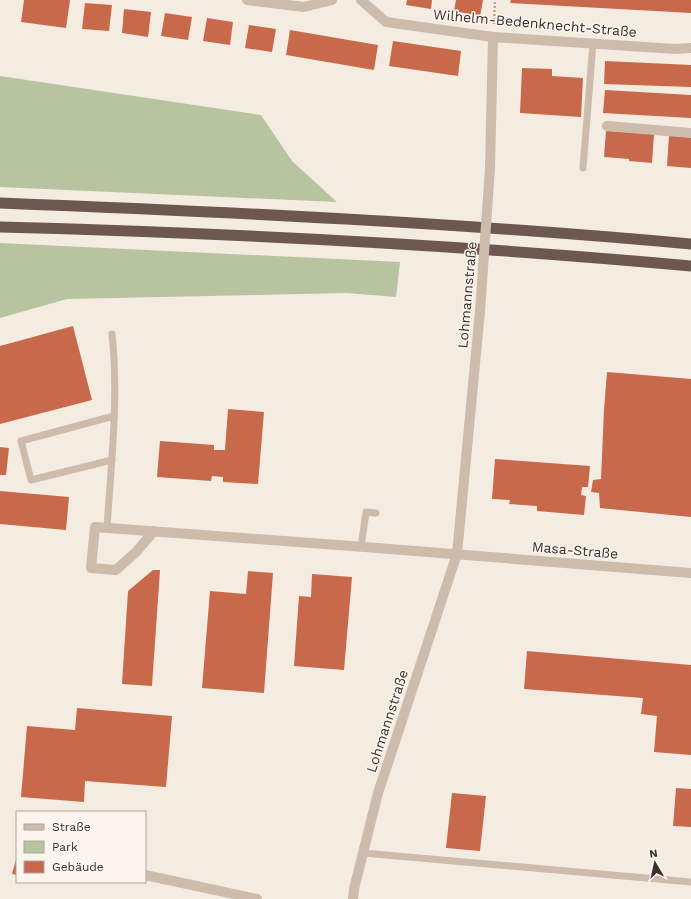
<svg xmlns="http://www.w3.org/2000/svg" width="691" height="899" font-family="'Work Sans',sans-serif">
	<rect width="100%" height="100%" fill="#f4ebe1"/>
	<g fill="#b8c4a0">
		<path d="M0 76 261 115 292 161 337 202 0 187Z"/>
		<path d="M0 243 400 262 396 297 347 293 67 299 0 318Z"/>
	</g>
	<g fill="#c8694b">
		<path d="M24 0H70L66 28 21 22Z"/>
		<path d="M407 0H432L431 9 406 5Z"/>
		<path d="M456 0H483L480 16 454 11Z"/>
		<path d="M511 0H691V13L510 3Z"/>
		<path d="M85 3 112 5 109 31 82 29Z"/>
		<path d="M124 9 151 12 148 37 122 33Z"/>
		<path d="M165 13 192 17 188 40 161 36Z"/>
		<path d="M207 18 233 22 230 45 203 41Z"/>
		<path d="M249 25 276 29 272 52 245 48Z"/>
		<path d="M290 30 378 45 374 70 286 55Z"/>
		<path d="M393 41 461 51 458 76 389 66Z"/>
		<path d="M605 61 691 65V87L604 84Z"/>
		<path d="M522 68 552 69V76L583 78 581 117 520 113Z"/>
		<path d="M605 90 691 95V118L603 113Z"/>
		<path d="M606 131 654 134 652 163 629 161V159L604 157Z"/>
		<path d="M669 135 691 137V168L667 166Z"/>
		<path d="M73 326 92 400 0 424V346Z"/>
		<path d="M607 372 691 379V517L600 508 599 493 591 492 593 480 601 479 604 410Z"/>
		<path d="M228 409 264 412 258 484 223 482V477L212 476 211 481 157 477 160 441 214 445V450H225Z"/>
		<path d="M0 447 9 448 6 475H0Z"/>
		<path d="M495 459 590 466 588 487H582L581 495 586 496 584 515 537 511V506L509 504 510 500 492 499Z"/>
		<path d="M0 491 69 497 66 530 0 524Z"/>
		<path d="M153 570H160L152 686 122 684 128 591Z"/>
		<path d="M248 571 273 573 264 693 202 688 210 591 246 594Z"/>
		<path d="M312 574 352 577 344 670 294 666 299 596 311 597Z"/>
		<path d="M527 651 691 665V755L654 752 657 716 641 714 643 698 524 689Z"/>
		<path d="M77 708 172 716 166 787 85 781 84 802 21 797 27 726 75 730Z"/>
		<path d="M676 788 691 789V827L673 826Z"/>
		<path d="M452 793 486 796 480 851 446 848Z"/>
		<path d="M17 856V875L12 874Z"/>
	</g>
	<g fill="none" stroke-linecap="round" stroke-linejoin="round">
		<path stroke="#b9a596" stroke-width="2.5" stroke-dasharray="2 2" stroke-linecap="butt" d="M494 24 495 0"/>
		<g stroke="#cdbbac" stroke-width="7">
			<path d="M583 168 593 43"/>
			<path d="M112 460 31 480 21 441 114 416"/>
			<path d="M107 528C111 464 119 398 112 334"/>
			<path d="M361 547 366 512 376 513"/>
			<path d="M363 853 691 882"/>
		</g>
		<g stroke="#cdbbac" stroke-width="10">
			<path d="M247 0 304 7 332 0"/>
			<path d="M361 0 386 22 493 37 675 49 691 48"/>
			<path d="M607 126 691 133"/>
			<path d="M490 168 493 37"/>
			<path d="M154 531 136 552 116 570 91 568 95 527C294 541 492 557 691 573"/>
			<path d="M145 875 257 899"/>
			<path d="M353 899 354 889 378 793 457 554 480 311"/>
		</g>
		<g stroke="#6c584f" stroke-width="11">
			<path d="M0 203C231 212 461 223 691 244"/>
			<path d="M0 227C230 233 461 245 691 266"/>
		</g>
		<path stroke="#cdbbac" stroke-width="10" d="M480 311 490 168"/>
	</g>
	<g text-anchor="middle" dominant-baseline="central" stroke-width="3" stroke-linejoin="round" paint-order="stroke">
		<g font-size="14" fill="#3b302b" stroke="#fbf5ee">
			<text transform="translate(535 23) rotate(5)">Wilhelm-Bedenknecht-Straße</text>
			<text transform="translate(467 295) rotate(-85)">Lohmannstraße</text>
			<text transform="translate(575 550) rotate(5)">Masa-Straße</text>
			<text transform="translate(387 721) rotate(-72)">Lohmannstraße</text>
		</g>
	</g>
	<rect x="16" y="811" width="130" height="72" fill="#fbf5ee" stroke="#aea6a0"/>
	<rect x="24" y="824" width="20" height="6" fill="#cdbbac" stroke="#aea6a0"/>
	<text x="52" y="831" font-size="12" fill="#3b302b">Straße</text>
	<rect x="24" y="841" width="20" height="12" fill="#b8c4a0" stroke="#aea6a0"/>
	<text x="52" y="851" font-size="12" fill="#3b302b">Park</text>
	<rect x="24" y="861" width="20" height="12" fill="#c8694b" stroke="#aea6a0"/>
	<text x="52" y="871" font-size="12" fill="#3b302b">Gebäude</text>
	<g transform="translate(655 863) rotate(351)" stroke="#fbf5ee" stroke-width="3" paint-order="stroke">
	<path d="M0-3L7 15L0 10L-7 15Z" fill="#3b302b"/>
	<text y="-6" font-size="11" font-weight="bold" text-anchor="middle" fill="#3b302b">N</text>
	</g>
</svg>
